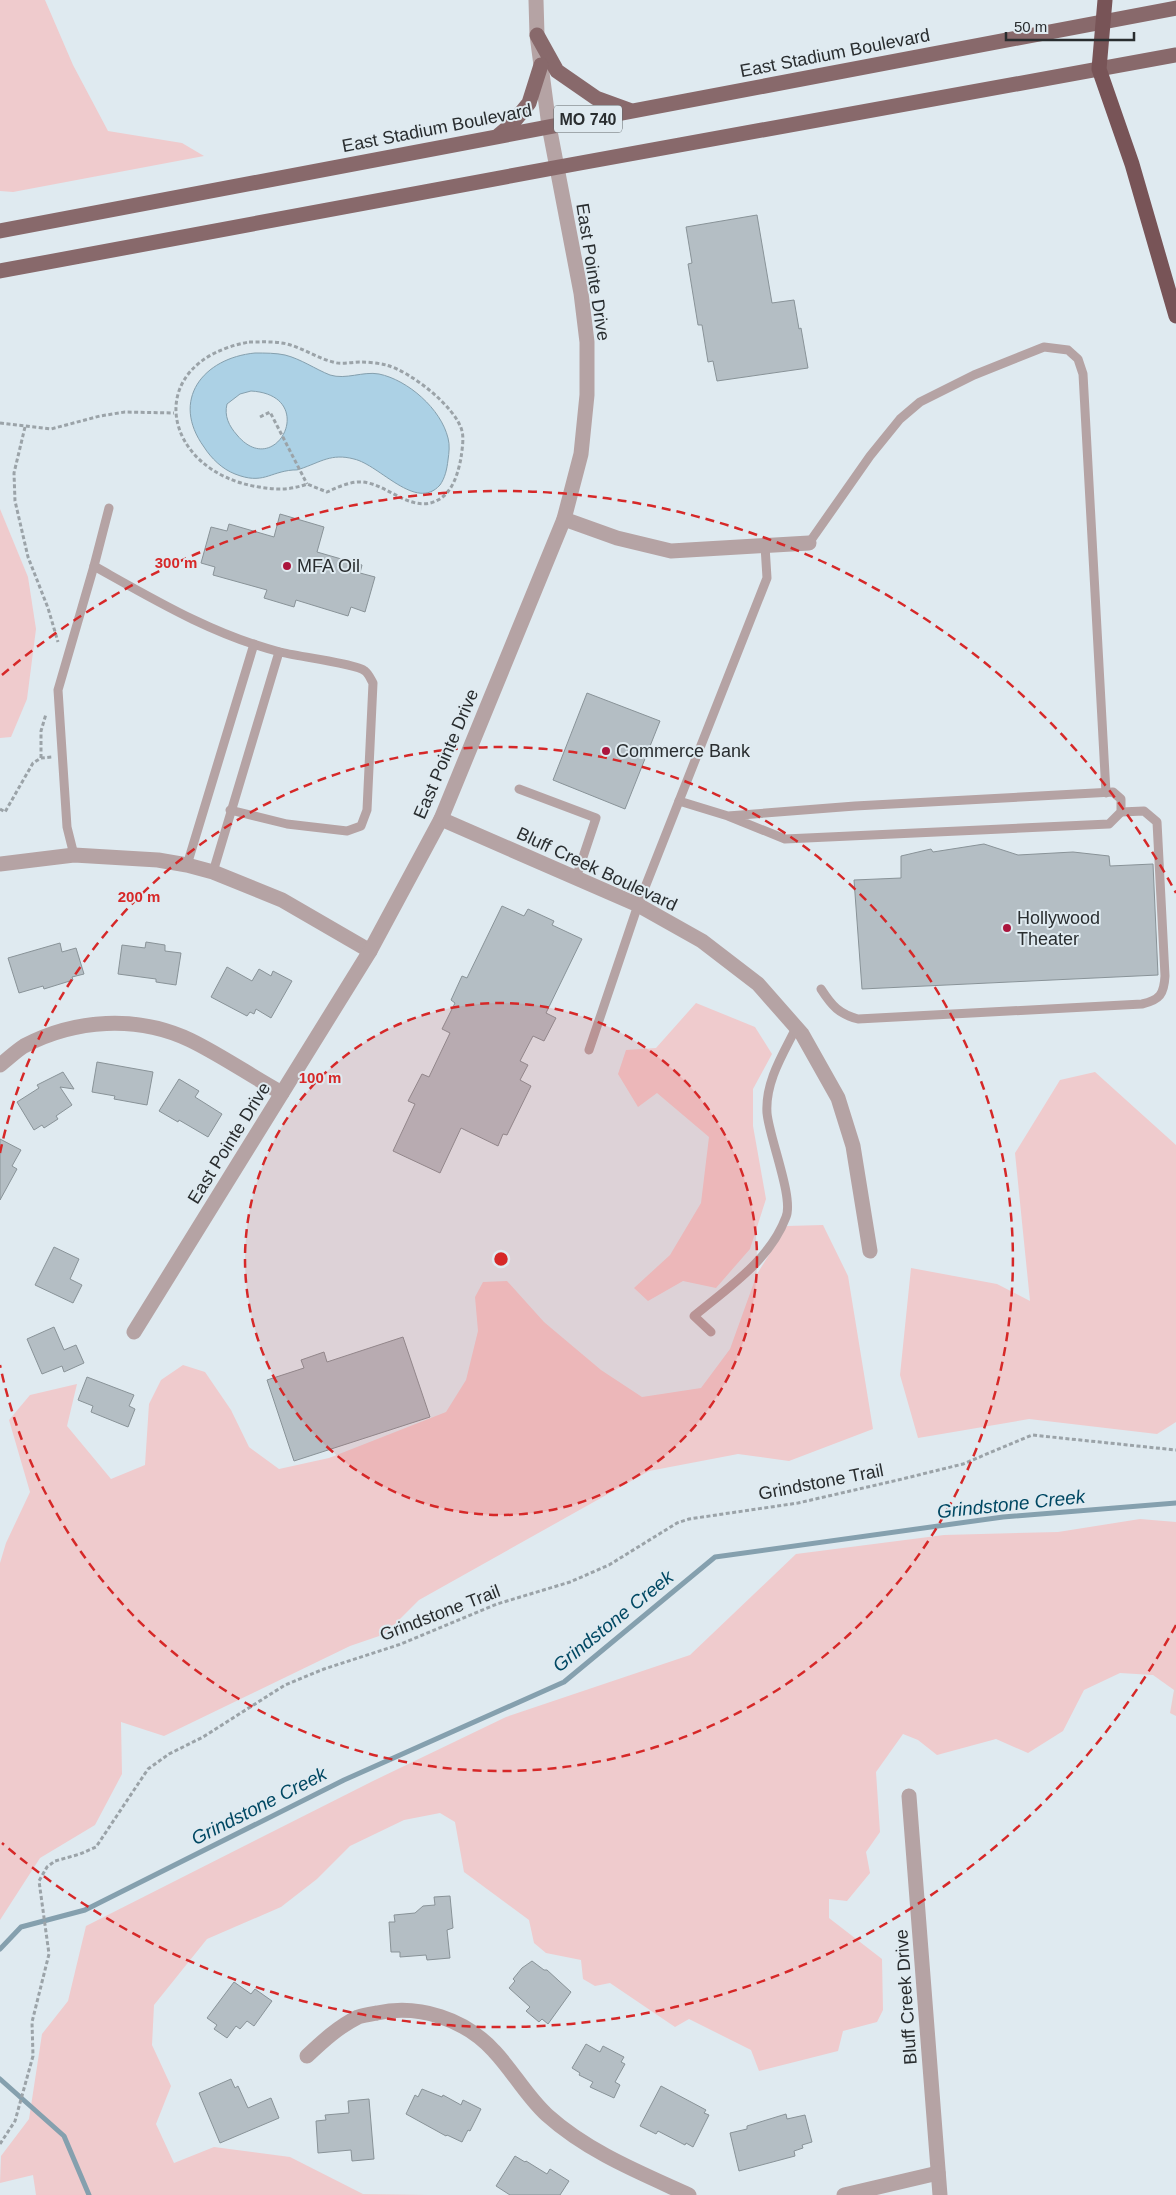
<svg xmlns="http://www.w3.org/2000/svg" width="1176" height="2195" font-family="Helvetica,sans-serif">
	<rect width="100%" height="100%" fill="#dfeaf0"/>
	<g fill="#efcbcd">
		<path d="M0 0H45L73 65 108 131 182 143 204 156 13 192 0 191Z"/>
		<path d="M0 509 28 577 36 629 27 699 11 737 0 738Z"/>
		<path d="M696 1003 755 1027 772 1054 753 1089V1126L766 1199 750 1249 716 1288 683 1281 648 1301 634 1288 670 1255 701 1203 709 1137 657 1093 638 1107 618 1074 626 1050 656 1048Z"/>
		<path d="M1095 1072 1176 1145V1422L1157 1434 1029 1419 918 1438 900 1375 911 1268 997 1284 1030 1301 1015 1153 1060 1080Z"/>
		<path d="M823 1225 848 1276 873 1429 789 1461 738 1454 649 1471 419 1600 385 1634 350 1646 164 1736 121 1722 122 1774 95 1825 40 1858 0 1920V1563L6 1543 30 1492 9 1420 30 1395 77 1384 67 1426 111 1479 145 1465 149 1404 161 1380 183 1365 205 1372 231 1410 249 1447 279 1469 329 1458 446 1412 466 1380 478 1331 475 1297 483 1282 507 1281 544 1322 601 1370 642 1397 701 1388 730 1349 757 1274 787 1226Z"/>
		<path d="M1140 1519 1176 1522V1716L1170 1713 1174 1690 1153 1675 1120 1673 1084 1690 1063 1731 1028 1753 996 1739 937 1755 918 1740 903 1734 876 1772 880 1832 866 1852 870 1873 847 1901 829 1899V1918L882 1959 883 2010 877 2022 843 2031 838 2051 759 2071 751 2050 689 2019 675 2027 610 1983 595 1986 583 1979 581 1960 546 1953 534 1943 529 1920 464 1872 455 1822 440 1813 404 1820 350 1846 317 1879 281 1907 207 1939 154 2005 152 2045 171 2086 156 2124 174 2163 214 2147 290 2157 363 2194 428 2195H36L33 2175 0 2183 1 2156 29 2119 42 2034 68 2001 86 1926 373 1781 506 1717 690 1655 796 1554 944 1535 1058 1532Z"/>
	</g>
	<path fill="#acd1e5" stroke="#85a0ae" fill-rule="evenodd" d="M255 353C265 353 276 353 285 355 301 359 315 369 330 375 346 380 363 371 379 374 408 380 441 409 448 438 450 445 449 453 448 460 447 469 445 478 440 485 416 512 380 465 354 459 331 453 321 462 300 469 298 470 296 470 293 470 269 472 263 485 235 474 222 469 211 458 204 447 170 400 203 358 255 353ZM251 391C320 395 276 482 237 435 229 426 224 416 227 404L240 394Z"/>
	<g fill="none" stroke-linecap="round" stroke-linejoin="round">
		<g stroke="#85a0ae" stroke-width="5">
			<path d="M0 1949 21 1927 85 1910 344 1780 564 1682 715 1557 1003 1517 1176 1503"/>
			<path d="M0 2079 64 2136 89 2195"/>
		</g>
	</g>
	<g fill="#b4bec4" stroke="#899398">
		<path d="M757 215 772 303 794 300 799 329 801 328 808 368 717 381 713 361 708 362 702 325H698L688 264 692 263 686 227Z"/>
		<path d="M280 514 324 527 317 552 362 565 360 573 375 577 365 612 351 607 348 616 296 600 294 607 264 598 267 590 213 575 215 567 201 563 211 527 227 531 229 524 274 537Z"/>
		<path d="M587 693 660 721 625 809 553 780Z"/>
		<path d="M984 844 1018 855 1073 852 1109 856 1110 866 1153 864 1158 975 862 989 854 880 901 878V856L931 849 933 852Z"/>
		<path d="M502 906 524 916 528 909 554 921 552 925 582 939 546 1013 556 1018 544 1041 533 1036 520 1061 528 1065 520 1080 531 1086 507 1135 503 1134 498 1146 461 1128 440 1173 393 1151 415 1104 408 1101 422 1074 429 1077 450 1033 442 1029 455 1003 451 1000 462 976 467 978Z"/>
		<path d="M146 942 165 945V951L181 953 176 985 156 982V979L118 974 122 945 145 948Z"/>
		<path d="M60 943 62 952 76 948 84 974 72 977 73 980 44 989 43 986 19 993 8 958Z"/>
		<path d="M227 967 252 981 259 969 271 976 273 971 292 981 271 1018 256 1009 254 1014 250 1012 247 1016 211 997Z"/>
		<path d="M97 1062 153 1072 147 1105 114 1099 115 1096 92 1092Z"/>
		<path d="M63 1072 74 1089 60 1087 72 1105 56 1116 58 1119 44 1128 42 1125 34 1130 17 1102 39 1088 37 1085Z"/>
		<path d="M179 1079 199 1091 195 1097 222 1114 208 1137 179 1120 178 1122 159 1111Z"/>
		<path d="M0 1139 21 1150 12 1166 17 1169 0 1200Z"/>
		<path d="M54 1247 79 1259 70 1279 82 1285 73 1303 35 1285Z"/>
		<path d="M54 1327 64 1350 76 1345 84 1363 64 1372 62 1366 42 1374 27 1339Z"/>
		<path d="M403 1337 430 1417 294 1461 267 1380 304 1368 301 1360 324 1352 327 1362Z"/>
		<path d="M87 1377 134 1395 129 1406 135 1409 128 1427 91 1412 93 1406 78 1400Z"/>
		<path d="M450 1896 453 1928 447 1930 450 1958 427 1960 426 1955 400 1957V1952H391L389 1922H395L394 1915 415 1913 423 1906 435 1905 434 1897Z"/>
		<path d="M532 1961 544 1970H547L571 1992 548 2024 542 2019 539 2022 526 2011 530 2007 509 1988 515 1981 513 1979 522 1968Z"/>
		<path d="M234 1982 251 1994 255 1989 272 2001 254 2026 247 2021 240 2029 236 2026 227 2038 214 2029 217 2025 207 2018Z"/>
		<path d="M586 2044 600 2052 603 2046 624 2057 621 2062 625 2064 615 2082 620 2085 614 2098 590 2087 593 2082 579 2075 580 2073 572 2068Z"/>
		<path d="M231 2079 235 2088 238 2086 248 2108 271 2098 279 2118 220 2143 199 2093Z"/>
		<path d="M661 2086 706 2110 704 2113 709 2115 693 2147 686 2143 685 2145 658 2131 656 2134 640 2126Z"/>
		<path d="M422 2089 442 2097 443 2095 461 2105 463 2100 481 2109 470 2131 468 2130 462 2142 447 2135 446 2136 406 2114 415 2095 418 2097Z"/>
		<path d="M369 2099 374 2159 352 2161 351 2150 318 2153 316 2121 326 2120 325 2115 349 2113 348 2101Z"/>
		<path d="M786 2114 787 2119 805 2115 812 2142 802 2145 803 2148 794 2151 795 2156 739 2171 730 2133 747 2129V2126Z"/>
		<path d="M515 2156 525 2162 526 2161 547 2174 550 2169 569 2181 560 2195H510L496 2186Z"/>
	</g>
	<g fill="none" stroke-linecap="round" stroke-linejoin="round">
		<g stroke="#9ba3a8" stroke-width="3" stroke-dasharray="4 2.5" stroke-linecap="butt">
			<path d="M249 342C262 342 275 341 287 344 303 348 317 358 333 362 342 365 351 362 360 362 368 362 378 363 386 365 410 371 456 407 462 431 464 439 462 450 461 458 458 473 453 492 438 500 412 514 389 485 363 482 351 481 338 487 327 492L307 484C291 490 276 490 259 487 161 472 140 362 249 342Z"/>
			<path d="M260 417 270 412 307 484"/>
			<path d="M0 423 51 429 100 416 125 412 174 413"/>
			<path d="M25 427 14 473 15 501 28 557 48 608 58 642"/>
			<path d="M41 758V731L46 714"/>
			<path d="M0 809 5 812 33 763 41 758 52 757"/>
			<path d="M0 2144 15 2121 33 2056 32 2022 49 1954 39 1881 47 1867 55 1861 80 1854 96 1847 148 1769 169 1754 203 1737 285 1685 324 1669 401 1644 497 1604 570 1582 609 1565 677 1523 689 1519 798 1503 898 1480 963 1464 1032 1435 1176 1450"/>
		</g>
		<g stroke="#b5a3a4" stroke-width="9">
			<path d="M809 543 870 456 900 419 920 402 974 375 1044 347 1068 350 1078 359 1083 374 1106 793"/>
			<path d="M94 566 109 508"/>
			<path d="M519 789 596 818 576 878"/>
			<path d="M679 801 728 816 855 806 1113 792 1121 799V812L1109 824 785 839 728 816"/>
			<path d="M74 855 67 827 58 690 94 566C153 599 213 635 280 652 295 656 358 664 365 671 369 674 371 680 373 683L367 810 361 826 347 831 287 824 230 810"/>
			<path d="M187 865 254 644"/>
			<path d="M213 872 279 652"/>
			<path d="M821 989C832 1006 839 1014 858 1019L1142 1004C1160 1000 1164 994 1165 976L1157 822 1144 811 1121 812"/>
			<path d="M589 1050 638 905 767 578 765 546"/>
			<path d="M711 1332 694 1316C729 1287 770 1260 786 1217 794 1198 769 1137 767 1113 765 1082 783 1054 796 1028"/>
		</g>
		<g stroke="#b5a3a4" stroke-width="15">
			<path d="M564 519 617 538 671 551 809 543"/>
			<path d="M441 819 638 905 702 941 758 984 802 1034 838 1098 853 1146 870 1251"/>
			<path d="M0 864 74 855 158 860 187 865 213 872 282 900 370 951"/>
			<path d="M0 1065C8 1059 16 1051 24 1046 75 1019 137 1015 190 1040 221 1055 251 1076 282 1093"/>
			<path d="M134 1332 370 951 441 819 564 519 581 454 587 395V342L581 293 549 126 537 35 536 0"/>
			<path d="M909 1796 940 2195"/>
			<path d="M307 2056C323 2041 338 2027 358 2017 364 2015 371 2014 377 2013 419 2004 465 2019 494 2051 513 2071 527 2097 547 2115 588 2152 641 2173 689 2195"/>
			<path d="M844 2195 938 2173"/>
		</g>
		<g stroke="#88696b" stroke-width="15">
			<path d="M537 35 557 71 596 98 629 110"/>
			<path d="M499 135 512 124 529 103 541 65"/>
			<path d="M0 231 1176 8"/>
			<path d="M0 271 575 164 1176 55"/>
		</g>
		<path stroke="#785457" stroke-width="15" d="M1105 0 1099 69 1132 164 1176 316"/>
	</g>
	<circle cx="501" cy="1259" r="256" fill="#d62828" fill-opacity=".12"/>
	<g fill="none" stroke="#d62828" stroke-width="2.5" stroke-dasharray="9 6">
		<circle cx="501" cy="1259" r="256"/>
		<path d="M0 1153A512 512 0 1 1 0 1365"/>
		<path d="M1176 1625A768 768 0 0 1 2 1843M2 675A768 768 0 0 1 1176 893"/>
	</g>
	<g fill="#ab153d" stroke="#dfeaf0" stroke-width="2">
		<circle cx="287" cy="566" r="5"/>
		<circle cx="606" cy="751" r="5"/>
		<circle cx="1007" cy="928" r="5"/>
	</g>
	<g text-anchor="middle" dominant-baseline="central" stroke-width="4" stroke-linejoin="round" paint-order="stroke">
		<rect fill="#dfeaf0" stroke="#606669" stroke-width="1" x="554" y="105.5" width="68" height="27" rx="4"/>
		<g font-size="16" font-weight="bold" fill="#292d2f">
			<text x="588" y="119">MO 740</text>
		</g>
		<g font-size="18" fill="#292d2f" stroke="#dfeaf0">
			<text transform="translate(835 53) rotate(-11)">East Stadium Boulevard</text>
			<text transform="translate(437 128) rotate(-11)">East Stadium Boulevard</text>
			<text transform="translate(593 272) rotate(81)">East Pointe Drive</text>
			<text transform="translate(446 754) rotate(-67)">East Pointe Drive</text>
			<text transform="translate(597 869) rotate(25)">Bluff Creek Boulevard</text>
			<text transform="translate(229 1143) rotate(-58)">East Pointe Drive</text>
			<text transform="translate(821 1482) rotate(-11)">Grindstone Trail</text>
			<text transform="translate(440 1613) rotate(-21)">Grindstone Trail</text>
			<text transform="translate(906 1997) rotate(-94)">Bluff Creek Drive</text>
		</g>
		<g font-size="18" fill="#292d2f" stroke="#dfeaf0" text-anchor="start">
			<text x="297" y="566">MFA Oil</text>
			<text x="616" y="751">Commerce Bank</text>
			<text x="1017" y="918">Hollywood<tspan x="1017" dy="21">Theater</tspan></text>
		</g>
		<g font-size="19" font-style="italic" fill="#004863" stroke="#dfeaf0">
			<text transform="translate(1011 1504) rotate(-6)">Grindstone Creek</text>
			<text transform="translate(613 1621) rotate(-39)">Grindstone Creek</text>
			<text transform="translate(259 1806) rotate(-27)">Grindstone Creek</text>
		</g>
	</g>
	<circle cx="501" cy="1259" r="8" fill="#d62828" stroke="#dfeaf0" stroke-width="2.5"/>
	<g font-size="15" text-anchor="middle" font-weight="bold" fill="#d62828" stroke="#dfeaf0" stroke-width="4" stroke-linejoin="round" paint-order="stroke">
		<text x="176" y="568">300 m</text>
		<text x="139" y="902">200 m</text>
		<text x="320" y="1083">100 m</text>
	</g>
	<path d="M1006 32v8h128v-8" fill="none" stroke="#292d2f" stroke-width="2.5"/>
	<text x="1014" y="32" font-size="15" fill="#292d2f" stroke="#dfeaf0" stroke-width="4" paint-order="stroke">50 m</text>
</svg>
